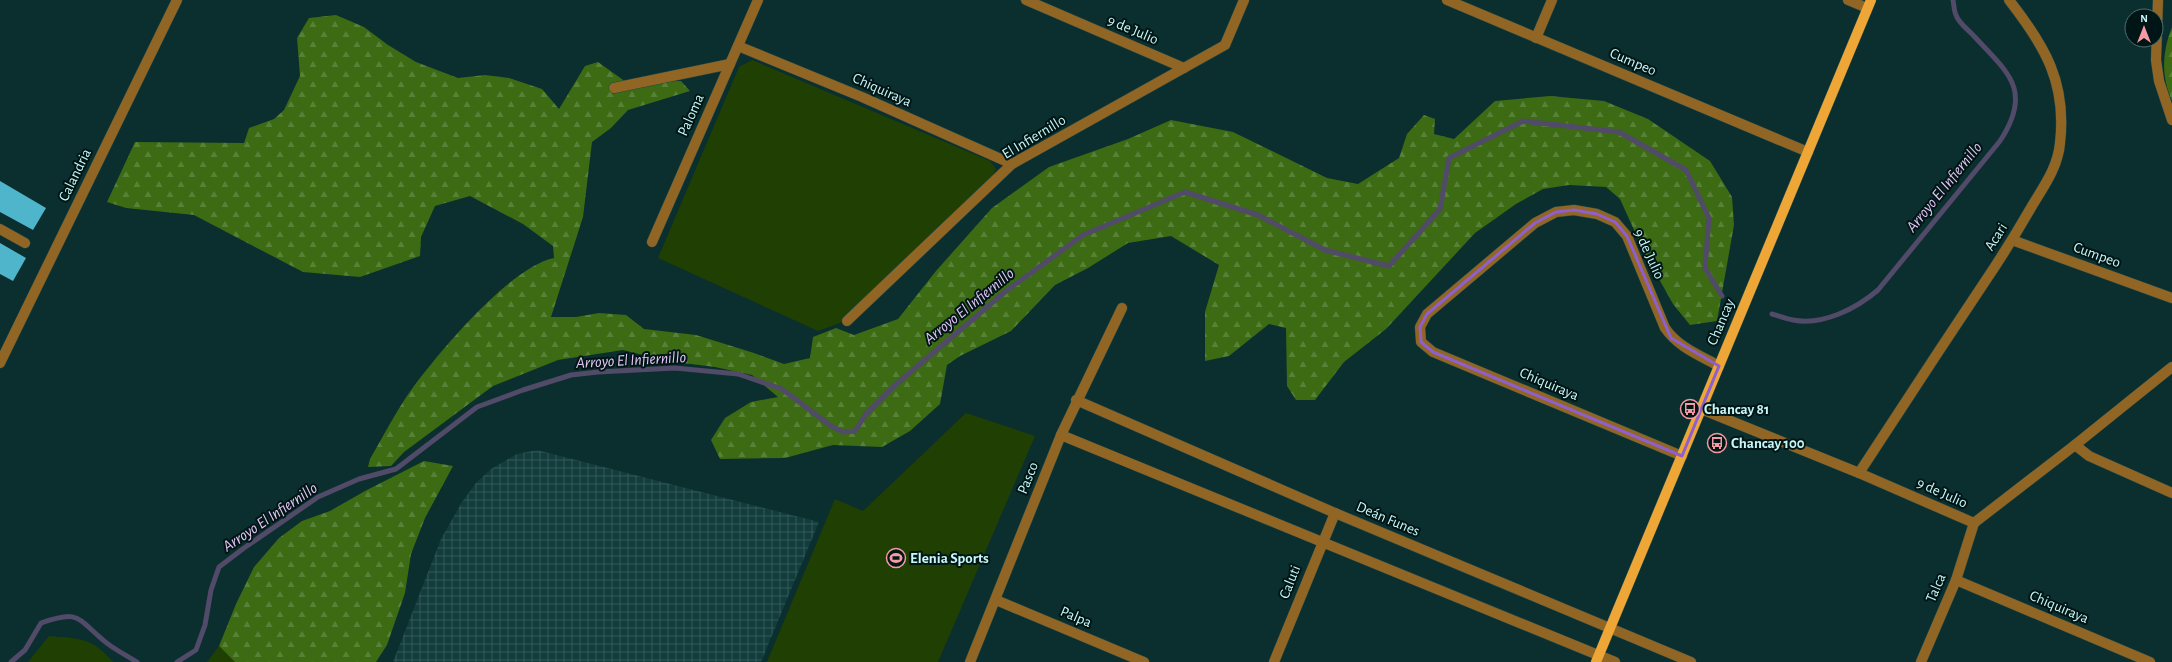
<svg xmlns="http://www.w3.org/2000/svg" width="2172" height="662" font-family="'Alegreya Sans',sans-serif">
	<defs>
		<pattern id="industrial-grid" width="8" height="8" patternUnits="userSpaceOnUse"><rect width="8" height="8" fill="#133c3c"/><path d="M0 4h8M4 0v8" fill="none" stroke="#345959"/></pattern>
		<pattern id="forest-firs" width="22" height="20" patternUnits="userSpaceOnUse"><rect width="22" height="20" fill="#3c6b14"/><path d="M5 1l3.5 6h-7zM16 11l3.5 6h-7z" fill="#578137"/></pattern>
	</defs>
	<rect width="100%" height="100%" fill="#0b2e2e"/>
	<path fill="url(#industrial-grid)" d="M537 450 819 522 761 662H393L441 539 462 502 476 483 491 469 517 454Z"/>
	<g fill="#204003">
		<path d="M752 60 990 161 996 169 992 177 840 323 818 331 658 258 739 67Z"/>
		<path d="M966 413 1035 436 938 662H767L835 499 863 511Z"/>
		<path d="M49 636C81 639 91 637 113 662H28Z"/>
		<path d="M219 646 235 662H207Z"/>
	</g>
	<g fill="url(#forest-firs)">
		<path d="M336 15 364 27 388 45 416 62 458 78 485 75 509 78 542 89 559 109 585 66 598 62 626 82 681 81 690 91 628 110 611 128 592 142 583 217 551 317H576L599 313 626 315 644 329 696 335 754 353 784 364 810 358 813 337 836 328 854 335 898 319 936 271 992 208 1049 167 1128 139 1171 120 1233 132 1327 178 1358 184 1399 158 1407 134 1424 115 1435 119 1434 134 1454 139 1495 101 1550 96 1604 101 1648 119 1710 161 1732 197 1734 225 1717 321 1690 325 1673 304 1644 252 1620 199 1606 187 1569 185 1543 189 1516 204 1475 233 1386 329 1344 362 1315 400H1296L1287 386 1286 328 1269 324 1229 356 1205 361V312L1219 265 1171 236 1128 243 1088 268 1055 285 1011 331 960 356 947 365 940 404 910 431 882 447 833 445 785 458 720 459 711 440 725 418 751 402 778 397 752 375 715 367 667 361 623 350 558 360 493 386 404 452 391 466 368 467 370 459C384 435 397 409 414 386 441 350 510 267 554 258L553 246 523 224 470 196 435 206 421 237 420 256 360 277 303 272 194 215 126 208 107 202 135 142 244 143 249 128 274 119 284 110 300 76 297 38 309 18Z"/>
		<path d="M2172 27V101C2161 77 2162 52 2172 27Z"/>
		<path d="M424 461 453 466 425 518 411 554 405 593 387 645 376 662H235L219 646 236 604 254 567 279 538 302 521 330 511 365 491Z"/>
	</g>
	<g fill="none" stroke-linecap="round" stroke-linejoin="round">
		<g stroke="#514a68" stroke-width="5">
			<path d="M1772 314C1779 316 1786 319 1793 320 1823 326 1857 308 1878 290L2000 141C2034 89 2007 72 1972 34 1967 29 1958 22 1956 15 1954 11 1954 5 1953 0"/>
			<path d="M11 662 25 650 41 623C79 610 76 617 103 640 113 649 126 655 137 662"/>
			<path d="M177 662 196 650 205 625 211 590 219 567 244 548 318 497 359 479 396 469 477 407 523 390 571 375 598 372 675 368 738 374 782 389 831 426 843 432 855 431 866 414 894 386 1006 291 1083 235 1185 192 1258 215 1325 250 1389 266 1440 209 1449 158 1523 121 1619 132 1686 170 1709 218 1705 268 1722 296"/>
		</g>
	</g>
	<g fill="#4fb5cb">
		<path d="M0 181 46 208 33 230 0 212Z"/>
		<path d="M0 243 26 258 13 281 0 274Z"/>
	</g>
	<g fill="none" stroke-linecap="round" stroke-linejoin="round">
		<g stroke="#254a4a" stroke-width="11">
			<g id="minor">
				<path d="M1026 0 1184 68"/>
				<path d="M1447 0 1808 152"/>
				<path d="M1848 0 1867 8"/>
				<path d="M2158 0 2156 60 2159 81 2172 120"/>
				<path d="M1536 38 1552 0"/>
				<path d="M738 46 862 97 1012 164"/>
				<path d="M614 88 730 64"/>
				<path d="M0 229 25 243"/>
				<path d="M2012 240 2172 298"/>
				<path d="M652 242 758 0"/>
				<path d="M847 321 1012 164 1225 45 1244 0"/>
				<path d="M0 363 177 0"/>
				<path d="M1076 400 1335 513 1691 662"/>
				<path d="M1701 409 1859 473 1974 523 2075 445 2089 456 2172 493"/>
				<path d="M1061 435 1615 662"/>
				<path d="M2075 445 2172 367"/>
				<path d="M1682 456 1433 352 1421 342 1420 327 1427 314 1535 223 1556 212 1574 210 1597 214 1615 222 1627 236 1665 328C1678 347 1699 355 1719 366"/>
				<path d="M1859 473C1900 410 1942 346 1984 283 2001 258 2017 232 2032 206 2044 186 2058 167 2060 143 2067 83 2045 46 2009 0"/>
				<path d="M1956 580 2150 662"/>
				<path d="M996 600 1144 662"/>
				<path d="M970 662 1061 435 1122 308"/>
				<path d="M1274 662 1335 513"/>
				<path d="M1921 662 1956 580 1974 523"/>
			</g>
		</g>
		<g stroke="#254a4a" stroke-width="11">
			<path id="major" d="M1596 662 1871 0"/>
		</g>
		<use href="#minor" stroke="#916625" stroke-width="10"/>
		<use href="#major" stroke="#eea737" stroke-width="10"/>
	</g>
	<path fill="none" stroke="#8e5fcd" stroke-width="3" stroke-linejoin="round" d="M1574 210 1597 214 1615 222 1627 236 1671 338 1719 366 1682 456 1433 352 1421 342 1420 327 1427 314 1535 223 1556 212Z"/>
	<defs>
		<g id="bus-ring" transform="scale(1)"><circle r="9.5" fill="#001515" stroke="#f49aa2" stroke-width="1.5"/><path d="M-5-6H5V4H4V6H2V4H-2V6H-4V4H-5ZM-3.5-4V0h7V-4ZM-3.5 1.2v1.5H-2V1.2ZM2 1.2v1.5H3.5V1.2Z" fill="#f49aa2"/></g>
		<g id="stadium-ring" transform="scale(1)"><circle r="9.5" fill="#001515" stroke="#f49aa2" stroke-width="1.5"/><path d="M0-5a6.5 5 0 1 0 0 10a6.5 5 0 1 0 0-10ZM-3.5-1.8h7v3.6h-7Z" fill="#f49aa2"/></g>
	</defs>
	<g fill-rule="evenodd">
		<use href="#bus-ring" x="1690" y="409"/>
		<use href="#bus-ring" x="1717" y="443"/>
		<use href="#stadium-ring" x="896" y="558"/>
	</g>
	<g text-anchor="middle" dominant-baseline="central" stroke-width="4" stroke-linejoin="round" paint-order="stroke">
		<g font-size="15" fill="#c7f7f6" stroke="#001515">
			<text transform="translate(1133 30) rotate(23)">9 de Julio</text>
			<text transform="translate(1633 62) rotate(23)">Cumpeo</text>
			<text transform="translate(882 90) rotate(24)">Chiquiraya</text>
			<text transform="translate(691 115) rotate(-66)">Paloma</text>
			<text transform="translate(1034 137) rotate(-31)">El Infiernillo</text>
			<text transform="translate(75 175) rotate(-64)">Calandria</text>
			<text transform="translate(1996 237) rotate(-58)">Acari</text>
			<text transform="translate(1649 254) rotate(65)">9 de Julio</text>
			<text transform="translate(2097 255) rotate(20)">Cumpeo</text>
			<text transform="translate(1721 322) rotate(-67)">Chancay</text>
			<text transform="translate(1549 384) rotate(23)">Chiquiraya</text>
			<text transform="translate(1028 478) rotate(-68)">Pasco</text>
			<text transform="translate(1942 493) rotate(24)">9 de Julio</text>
			<text transform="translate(1388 519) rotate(23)">Deán Funes</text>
			<text transform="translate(1290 582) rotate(-68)">Caluti</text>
			<text transform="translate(1936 588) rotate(-67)">Talca</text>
			<text transform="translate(2059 607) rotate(23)">Chiquiraya</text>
			<text transform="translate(1076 617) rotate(23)">Palpa</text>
		</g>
		<g font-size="15" font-weight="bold" fill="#c7f7f6" stroke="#001515" text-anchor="start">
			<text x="1704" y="409">Chancay 81</text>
			<text x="1731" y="443">Chancay 100</text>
			<text x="910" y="558">Elenia Sports</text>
		</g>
		<g font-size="16" font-style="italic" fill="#e8c8f8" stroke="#001515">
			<text transform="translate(1944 187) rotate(-51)">Arroyo El Infiernillo</text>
			<text transform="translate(969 306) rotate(-39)">Arroyo El Infiernillo</text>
			<text transform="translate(631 360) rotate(-3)">Arroyo El Infiernillo</text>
			<text transform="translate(270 517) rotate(-34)">Arroyo El Infiernillo</text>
		</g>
	</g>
	<g transform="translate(2144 28)"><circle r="19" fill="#001515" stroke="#506f6f"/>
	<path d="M0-3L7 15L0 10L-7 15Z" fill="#f49aa2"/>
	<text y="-6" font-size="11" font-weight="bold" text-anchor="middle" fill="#c7f7f6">N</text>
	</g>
</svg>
